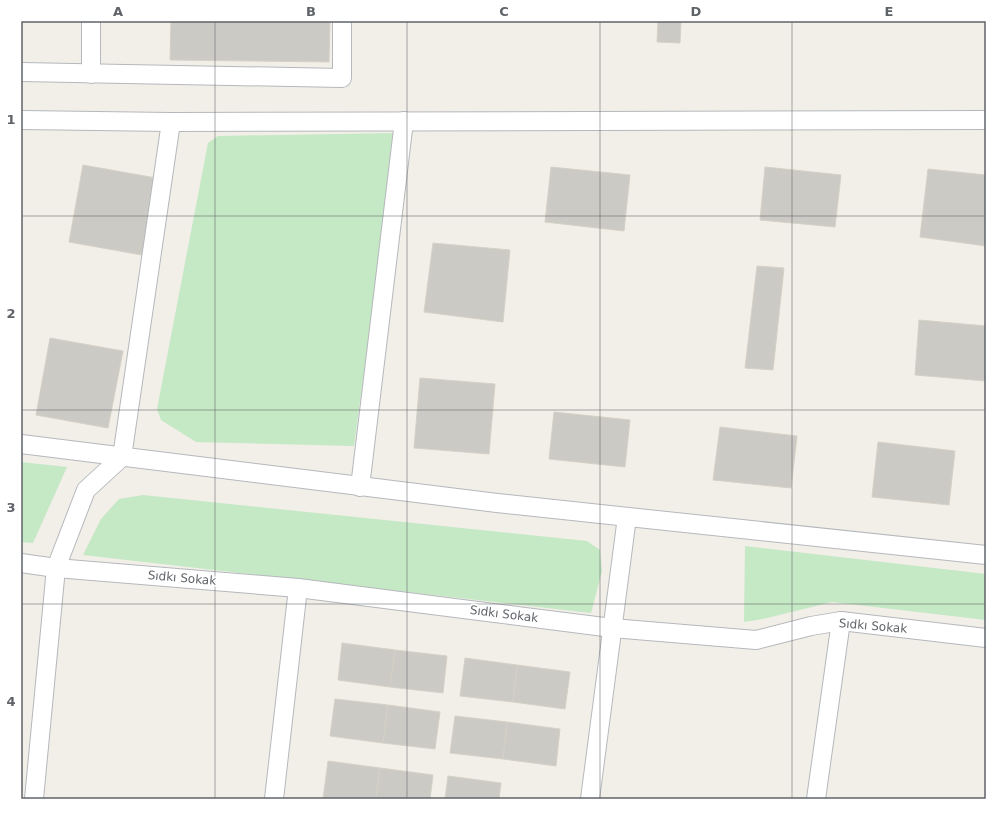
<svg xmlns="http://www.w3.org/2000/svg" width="1007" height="820" font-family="'DejaVu Sans',sans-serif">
	<rect width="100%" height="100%" fill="#f1efe8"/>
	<g fill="#c5e8c5">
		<path d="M396 133 354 446 196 442 161 420 157 409 208 143 218 136Z"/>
		<path d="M21 462 67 467 33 543 21 542Z"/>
		<path d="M143 495 587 541 600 550 602 571 591 613 83 555 101 519 119 499Z"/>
		<path d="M745 546 986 574V620L832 602 763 619 744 622Z"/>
	</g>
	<g fill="#cccac5" stroke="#d6d1c6">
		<path d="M171 21H330L329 62 170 60Z"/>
		<path d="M658 21H681L680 43 657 42Z"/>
		<path d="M83 165 156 178 142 255 69 242Z"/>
		<path d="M551 167 630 175 624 231 545 222Z"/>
		<path d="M765 167 841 175 835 227 760 220Z"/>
		<path d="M928 169 986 175V246L920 237Z"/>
		<path d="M433 243 510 250 503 322 424 312Z"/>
		<path d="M757 266 784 268 773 370 745 368Z"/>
		<path d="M919 320 986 326V381L915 375Z"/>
		<path d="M50 338 123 351 108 428 36 415Z"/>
		<path d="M420 378 495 384 489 454 414 448Z"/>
		<path d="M554 412 630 420 625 467 549 459Z"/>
		<path d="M720 427 797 436 791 488 713 480Z"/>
		<path d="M878 442 955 451 949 505 872 497Z"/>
		<path d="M342 643 395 650 390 687 338 680Z"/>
		<path d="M395 650 447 656 443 693 390 687Z"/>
		<path d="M465 658 517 665 513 702 460 696Z"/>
		<path d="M517 665 570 672 565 709 513 702Z"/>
		<path d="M335 699 388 705 383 743 330 736Z"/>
		<path d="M388 705 440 712 435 749 383 743Z"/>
		<path d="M455 716 507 722 503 759 450 753Z"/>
		<path d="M507 722 560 729 556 766 503 759Z"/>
		<path d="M328 761 380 768 376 799H323Z"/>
		<path d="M380 768 433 775 430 799H376Z"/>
		<path d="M448 776 501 783 499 799H445Z"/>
	</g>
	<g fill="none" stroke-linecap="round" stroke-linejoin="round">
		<g stroke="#b5b8bc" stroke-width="20">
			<g id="minor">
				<path d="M21 72 342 78V21"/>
				<path d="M91 74V21"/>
				<path d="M21 120 171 122 986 120"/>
				<path d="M21 444 497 503 986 555"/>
				<path d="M360 487 404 121"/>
				<path d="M21 563 56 568 298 588 612 628 756 640 811 626 841 621 986 638"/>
				<path d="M34 799 56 568 86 490 122 457 171 122"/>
				<path d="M274 799 298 588"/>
				<path d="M590 799 627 517"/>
				<path d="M816 799 841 621"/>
			</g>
		</g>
		<use href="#minor" stroke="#fff" stroke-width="18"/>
	</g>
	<path fill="none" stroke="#5f6368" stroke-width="1" stroke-opacity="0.55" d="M215 21V799M407 21V799M600 21V799M792 21V799M21 216H986M21 410H986M21 604H986"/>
	<g text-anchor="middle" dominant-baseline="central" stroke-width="3.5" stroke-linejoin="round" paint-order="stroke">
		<g font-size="12" fill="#5f6368" stroke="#fff">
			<text transform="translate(182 578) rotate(5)">Sıdkı Sokak</text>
			<text transform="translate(504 614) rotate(7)">Sıdkı Sokak</text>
			<text transform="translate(873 626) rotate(5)">Sıdkı Sokak</text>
		</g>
	</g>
	<rect width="1007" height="820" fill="none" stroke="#ffffff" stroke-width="44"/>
	<rect x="22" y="22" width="963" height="776" fill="none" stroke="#5f6368" stroke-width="1.5"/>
	<g font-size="13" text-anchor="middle" font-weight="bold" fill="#5f6368">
		<text x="118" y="16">A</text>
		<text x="311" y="16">B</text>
		<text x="504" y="16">C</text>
		<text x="696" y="16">D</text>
		<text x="889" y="16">E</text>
		<text x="11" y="124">1</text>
		<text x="11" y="318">2</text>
		<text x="11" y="512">3</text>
		<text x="11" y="706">4</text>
	</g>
</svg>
